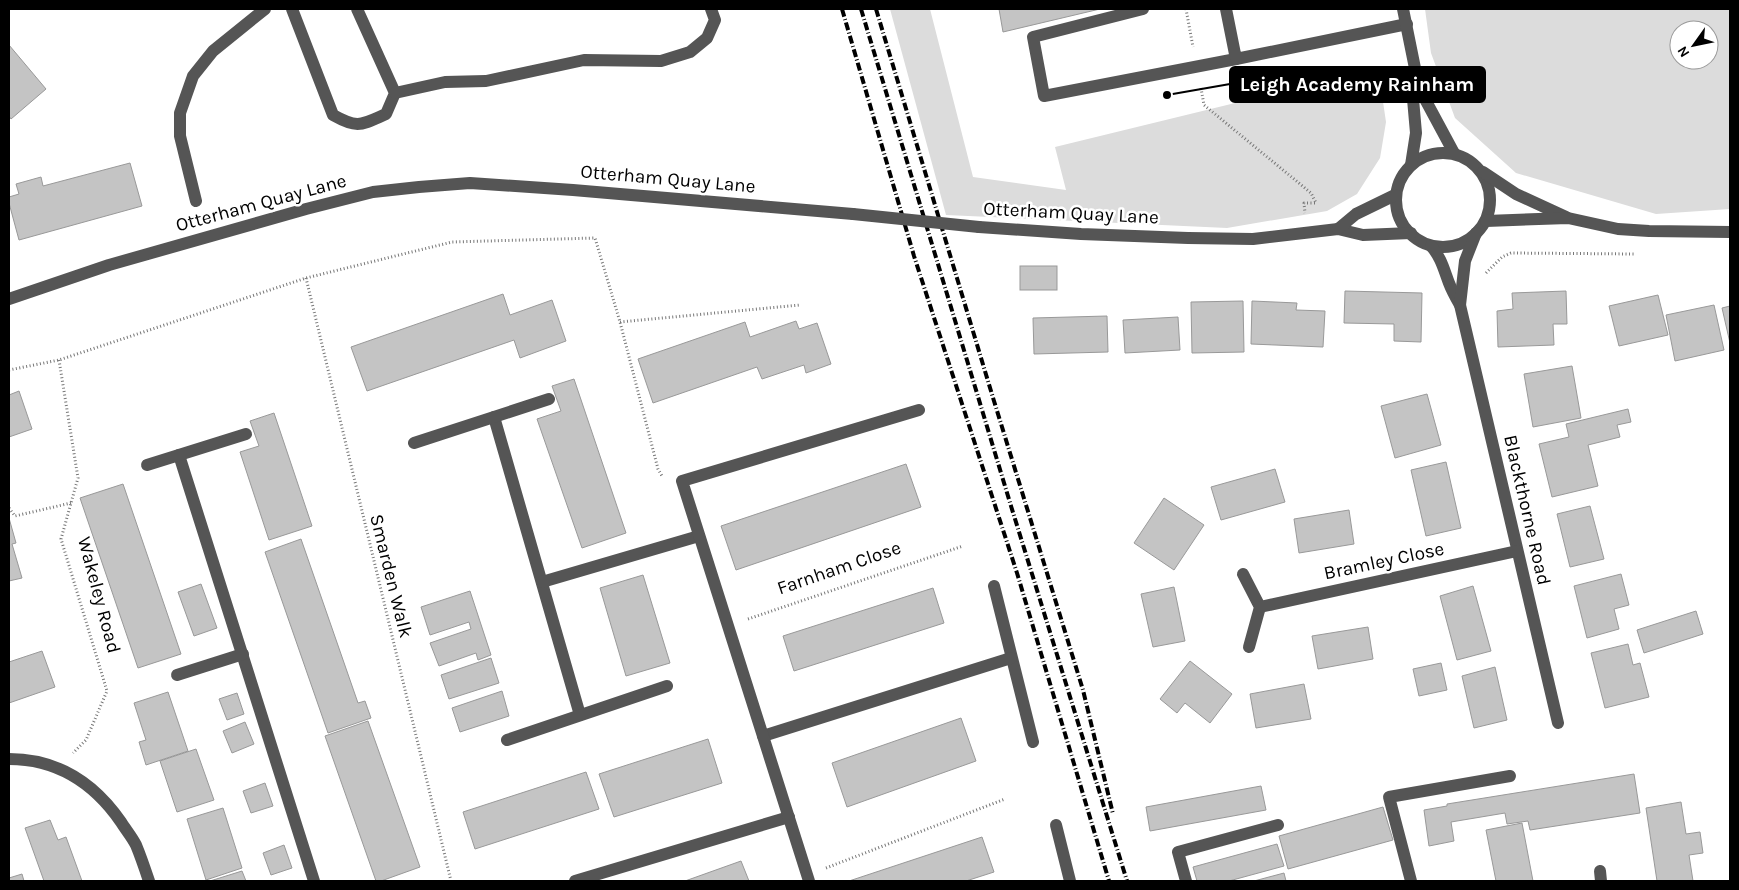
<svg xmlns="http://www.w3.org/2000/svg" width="1739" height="890" font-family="Karla,sans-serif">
	<rect width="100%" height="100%" fill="#fff"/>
	<g fill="#dcdcdc" fill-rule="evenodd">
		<path d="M890 9H930L973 177 1066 190 1055 147 1378 68 1386 122 1380 158 1357 194 1327 211 1227 228 946 215Z"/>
		<path d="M1425 9H1730V209L1656 214 1516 173 1455 118 1431 53ZM1679 30H1709V60H1679Z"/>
	</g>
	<g fill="#c4c4c4" stroke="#999">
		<path d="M999 9H1100L1003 32Z"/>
		<path d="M9 45 46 89 11 119 9 116Z"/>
		<path d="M130 163 142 206 19 240 9 203V195V197L19 194 16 184 41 177 43 186Z"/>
		<rect x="1020" y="266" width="37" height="24"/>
		<path d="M1345 291 1422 293 1421 342 1394 341V324L1344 323Z"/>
		<path d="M1566 291 1567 324H1553L1554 345 1498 347 1497 311 1513 309 1512 293Z"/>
		<path d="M503 294 510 315 552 300 566 341 520 358 514 340 367 391 351 347Z"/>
		<path d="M1658 295 1668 335 1619 346 1609 306Z"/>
		<path d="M1243 301 1244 352 1192 353 1191 302Z"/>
		<path d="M1252 301 1297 303 1296 310 1325 311 1323 347 1251 344Z"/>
		<path d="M1714 305 1724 350 1675 361 1666 315Z"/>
		<path d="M1730 306V343L1722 308Z"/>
		<path d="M1107 316 1108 352 1034 354 1033 318Z"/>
		<path d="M1178 317 1180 350 1125 353 1123 320Z"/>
		<path d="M796 321 799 329 817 323 831 364 806 373 804 365 762 379 757 367 653 403 638 359 745 322 750 337Z"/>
		<path d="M1572 366 1581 418 1533 427 1524 374Z"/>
		<path d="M574 379 626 533 582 548 537 419 561 411 552 386Z"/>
		<path d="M19 391 32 429 9 437V395Z"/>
		<path d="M1427 394 1441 445 1395 458 1381 406Z"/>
		<path d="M1628 409 1631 422 1617 425 1620 437 1588 445 1598 486 1552 497 1539 444 1569 437 1566 424Z"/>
		<path d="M274 413 312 526 269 540 240 452 259 446 250 421Z"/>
		<path d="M1446 462 1461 528 1426 536 1411 470Z"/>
		<path d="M906 464 921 507 736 570 721 526Z"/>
		<path d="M1275 469 1285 502 1221 520 1211 487Z"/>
		<path d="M123 484 181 654 138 668 80 498Z"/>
		<path d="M1164 498 1204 525 1174 570 1134 543Z"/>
		<path d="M1590 506 1604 559 1570 567 1557 514Z"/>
		<path d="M1349 510 1354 544 1299 553 1294 519Z"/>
		<path d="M9 518 16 543 12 544 22 578 9 581Z"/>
		<path d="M301 539 358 703 365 701 371 718 328 733 265 552Z"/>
		<path d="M1621 574 1629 605 1614 609 1619 629 1587 638 1574 586Z"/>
		<path d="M643 575 670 663 626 676 600 588Z"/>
		<path d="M201 584 217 628 194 636 178 592Z"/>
		<path d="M1473 586 1491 651 1457 660 1440 596Z"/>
		<path d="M1174 587 1185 641 1153 647 1141 594Z"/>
		<path d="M933 588 944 623 794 671 783 636Z"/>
		<path d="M470 591 491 655 478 660 476 653 439 666 430 643 471 629 469 622 430 635 421 607Z"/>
		<path d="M1696 611 1703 634 1644 653 1637 630Z"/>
		<path d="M1368 627 1373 659 1318 669 1312 636Z"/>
		<path d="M1628 644 1633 665 1640 663 1649 697 1605 708 1591 653Z"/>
		<path d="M42 651 55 687 9 703V662Z"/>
		<path d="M491 658 499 683 449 699 441 675Z"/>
		<path d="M1190 661 1232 694 1210 723 1185 703 1177 713 1160 699Z"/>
		<path d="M1441 663 1447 690 1419 696 1413 669Z"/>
		<path d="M1495 667 1507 720 1474 728 1462 676Z"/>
		<path d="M1304 684 1311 719 1256 728 1250 694Z"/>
		<path d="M502 691 509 716 460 732 452 708Z"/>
		<path d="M168 692 188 751 146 765 139 742 146 740 134 703Z"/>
		<path d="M237 693 244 714 227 720 219 699Z"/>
		<path d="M961 718 976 761 847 807 832 763Z"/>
		<path d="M368 721 420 867 381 881H376L325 736Z"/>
		<path d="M245 722 254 744 232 753 223 731Z"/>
		<path d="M708 739 722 783 614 817 599 774Z"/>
		<path d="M196 749 214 800 177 812 160 761Z"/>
		<path d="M586 772 599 809 475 849 463 812Z"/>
		<path d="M1634 774 1640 813 1530 830 1528 821 1507 824 1505 813 1451 822 1454 841 1429 846 1424 810 1447 806V804Z"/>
		<path d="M265 783 273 806 251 813 243 791Z"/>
		<path d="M1261 786 1266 810 1150 831 1146 807Z"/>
		<path d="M1681 802 1686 834 1700 832 1703 853 1689 855 1693 881H1657L1646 808Z"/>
		<path d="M1383 807 1393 840 1288 869 1279 836Z"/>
		<path d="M223 808 242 868 206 880 187 819Z"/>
		<path d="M50 820 58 840 66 837 82 881H44L25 828Z"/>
		<path d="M1522 823 1533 881H1496L1486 830Z"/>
		<path d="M982 837 994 872 966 881H849Z"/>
		<path d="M1277 844 1284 866 1229 881H1197L1193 867Z"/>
		<path d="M284 845 292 868 271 875 263 853Z"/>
		<path d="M741 861 749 881H685Z"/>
		<path d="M242 871 246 881H210Z"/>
		<path d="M1284 873 1286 881H1254Z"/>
		<path d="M22 874 24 881H9V878Z"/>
	</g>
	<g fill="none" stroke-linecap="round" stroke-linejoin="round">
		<g stroke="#777" stroke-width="3" stroke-dasharray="1 2.5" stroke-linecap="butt">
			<path d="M1186 9 1193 47"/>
			<path d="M1201 88 1204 105 1311 193 1316 203H1304L1305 213"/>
			<path d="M1486 273 1502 257 1511 253 1635 254"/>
			<path d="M306 278 451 881"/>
			<path d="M620 322 800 305"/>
			<path d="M59 360 78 478 61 539 107 691 86 740 73 753"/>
			<path d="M9 370 59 360 306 278 452 242 595 238 620 322 658 469 662 476"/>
			<path d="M9 508 15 516 71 503"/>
			<path d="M748 619 963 546"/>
			<path d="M826 868 1005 799"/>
		</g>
		<g stroke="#555" stroke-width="12">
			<path d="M292 9 333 115C358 129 361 125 386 114L395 93 357 9"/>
			<path d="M1143 9 1033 37 1044 96 1236 59"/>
			<path d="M1226 9 1236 59 1407 24"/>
			<path d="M1403 9 1419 88 1454 153"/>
			<path d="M395 93 445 82 486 81 584 60 661 61 690 52 707 38 715 20 711 9"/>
			<circle cx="1443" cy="200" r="47"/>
			<path d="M1411 165 1416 133 1413 99 1419 88"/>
			<path d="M1483 172 1516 194 1566 217"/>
			<path d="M196 201 180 136V113L193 76 213 51 265 9"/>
			<path d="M1486 221 1568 218 1618 229 1649 231 1730 232"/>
			<path d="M979 227 1081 234 1188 238 1253 239 1338 229 1363 235 1411 233"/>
			<path d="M1338 229 1356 214 1395 195"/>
			<path d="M1431 246C1441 257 1444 270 1449 283 1452 291 1456 298 1460 305L1558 723"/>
			<path d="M9 299 109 265 306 209 373 192 419 187 470 183 573 190 853 214"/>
			<path d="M1460 305 1465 261 1476 233"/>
			<path d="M494 417 580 715"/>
			<path d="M414 443 549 399"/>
			<path d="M179 455 314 881"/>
			<path d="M147 465 246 434"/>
			<path d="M1243 574 1260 607 1249 647"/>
			<path d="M542 582 699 536"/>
			<path d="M994 586 1033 742"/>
			<path d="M1260 607 1517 551"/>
			<path d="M177 675 243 654"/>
			<path d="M763 736 1011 658"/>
			<path d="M507 740 667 686"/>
			<path d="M9 759C57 759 94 783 121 822 126 830 132 837 136 845 141 857 145 869 149 881"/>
			<path d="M1056 825 1070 881"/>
			<path d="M1600 871 1601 881"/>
			<path d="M575 881 789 817"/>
			<path d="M809 881 682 481 919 410"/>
			<path d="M1186 881 1178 852 1278 825"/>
			<path d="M1411 881 1389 797 1510 776"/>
		</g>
		<g stroke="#000" stroke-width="4" stroke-dasharray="8 2.5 1 2.5" stroke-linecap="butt">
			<path d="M842 9 914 256 1017 573 1109 881"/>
			<path d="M861 9 1011 506 1127 881"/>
			<path d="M876 9 994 401 1083 690 1113 814"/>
		</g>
		<path stroke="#555" stroke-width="12" d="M853 214 979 227"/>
	</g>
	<g text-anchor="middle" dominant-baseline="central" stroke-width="5" stroke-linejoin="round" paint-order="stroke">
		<g font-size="19" fill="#000" stroke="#fff">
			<text transform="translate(668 179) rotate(5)">Otterham Quay Lane</text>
			<text transform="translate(261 203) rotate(-15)">Otterham Quay Lane</text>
			<text transform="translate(1071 213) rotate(3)">Otterham Quay Lane</text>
			<text transform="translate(1527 510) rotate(77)">Blackthorne Road</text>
			<text transform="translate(1384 561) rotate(-12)">Bramley Close</text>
			<text transform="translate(839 568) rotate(-19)">Farnham Close</text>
			<text transform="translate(391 576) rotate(76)">Smarden Walk</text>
			<text transform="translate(99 595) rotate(75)">Wakeley Road</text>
		</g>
	</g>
	<path fill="none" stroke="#000" stroke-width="2" d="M1167 95L1230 84"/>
	<circle fill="#000" stroke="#fff" stroke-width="2" cx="1167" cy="95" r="5"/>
	<rect fill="#000" stroke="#000" stroke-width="2" x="1230" y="67" width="255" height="35" rx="5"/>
	<g font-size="20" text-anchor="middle" font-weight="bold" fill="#fff">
		<text x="1357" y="91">Leigh Academy Rainham</text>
	</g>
	<rect width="1739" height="890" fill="none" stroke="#000000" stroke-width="20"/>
	<g transform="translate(1694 45) rotate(237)"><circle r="24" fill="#ffffff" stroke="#999999"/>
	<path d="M0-4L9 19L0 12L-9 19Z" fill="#000000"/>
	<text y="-8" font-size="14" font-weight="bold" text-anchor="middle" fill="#000000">N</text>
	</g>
</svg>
